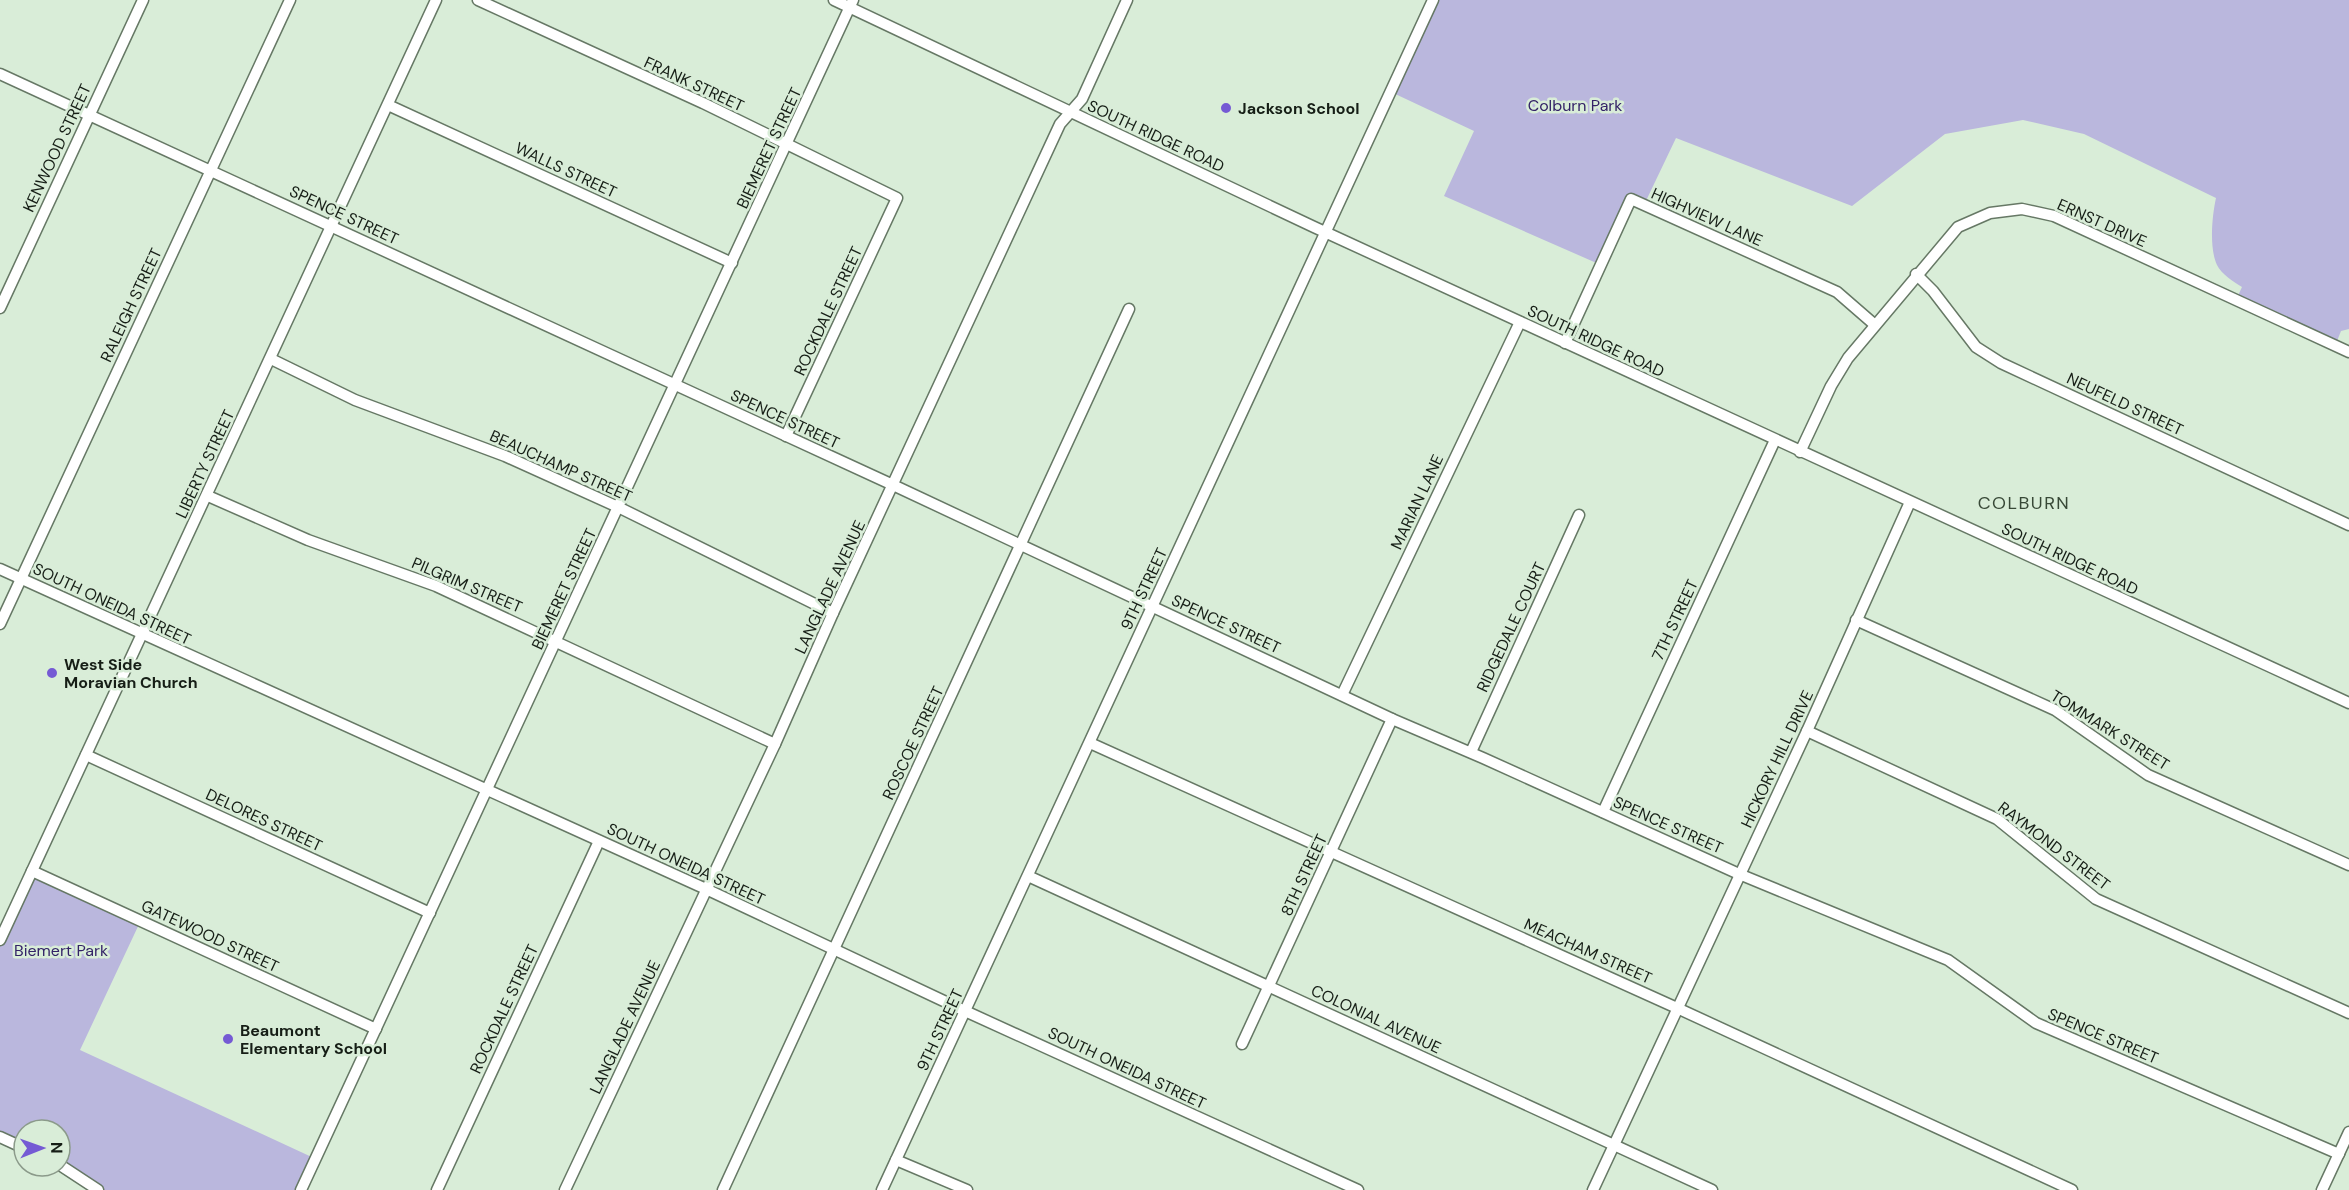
<svg xmlns="http://www.w3.org/2000/svg" width="2349" height="1190" font-family="'DM Sans',sans-serif">
	<rect width="100%" height="100%" fill="#d9edd8"/>
	<g fill="#bab7dd">
		<path d="M1433 0H2349V329L2341 331 2335 346 2236 300 2242 287C2234 282 2221 274 2217 265 2209 248 2212 216 2216 198L2084 134 2023 120 1945 134 1852 206 1676 138 1644 205 1632 199 1601 265 1444 196 1474 131 1391 92Z"/>
		<path d="M32 871 141 920 80 1050 316 1159 301 1190H98L60 1165V1130H24V1148L0 1137V940Z"/>
	</g>
	<g fill="none" stroke-linecap="round" stroke-linejoin="round">
		<g stroke="#667865" stroke-width="13">
			<g id="minor">
				<path d="M478 0 703 103 897 198 786 436"/>
				<path d="M834 0 1314 227 2349 703"/>
				<path d="M0 74 893 485 1392 719 1483 758 1739 874 1948 960 2036 1023 2339 1154"/>
				<path d="M388 105 732 263"/>
				<path d="M1916 274 1933 291 1976 347 2001 363 2349 525"/>
				<path d="M0 308 143 0"/>
				<path d="M1565 343 1631 199 1837 292 1875 325"/>
				<path d="M271 359 355 400 505 456 618 507 833 613"/>
				<path d="M1800 452 1831 386 1848 358 1958 227 1990 213 2022 209 2054 216 2349 352"/>
				<path d="M208 496 308 540 436 586 775 744"/>
				<path d="M0 569 706 889 965 1011 1358 1190"/>
				<path d="M1856 620 2055 710 2148 775 2349 865"/>
				<path d="M0 624 290 0"/>
				<path d="M1342 695 1520 322"/>
				<path d="M1807 731 1997 819 2096 899 2349 1013"/>
				<path d="M1090 743 1677 1008 2072 1190"/>
				<path d="M1471 752 1579 515"/>
				<path d="M86 755 430 913"/>
				<path d="M1603 812 1775 440"/>
				<path d="M32 871 376 1029"/>
				<path d="M1028 876 1712 1190"/>
				<path d="M0 940 436 0"/>
				<path d="M1242 1044 1392 719"/>
				<path d="M0 1137 24 1148"/>
				<path d="M896 1160 967 1190"/>
				<path d="M60 1165 98 1190"/>
				<path d="M301 1190 853 0"/>
				<path d="M437 1190 599 841"/>
				<path d="M565 1190 775 744 833 613 1060 124 1082 99 1127 0"/>
				<path d="M723 1190 1129 309"/>
				<path d="M882 1190 1433 0"/>
				<path d="M1593 1190 1807 731 1910 502"/>
				<path d="M2322 1190 2349 1132"/>
			</g>
		</g>
		<use href="#minor" stroke="#fff" stroke-width="10"/>
	</g>
	<g fill="#755ad4" stroke="#d9edd8" stroke-width="2">
		<circle cx="1226" cy="108" r="6"/>
		<circle cx="52" cy="673" r="6"/>
		<circle cx="228" cy="1039" r="6"/>
	</g>
	<g text-anchor="middle" dominant-baseline="central" stroke-width="5" stroke-linejoin="round" paint-order="stroke">
		<g font-size="16" fill="#161e16" stroke="#d9edd8">
			<text transform="translate(694 84) rotate(25)">FRANK STREET</text>
			<text transform="translate(1156 136) rotate(25)">SOUTH RIDGE ROAD</text>
			<text transform="translate(57 148) rotate(-65)">KENWOOD STREET</text>
			<text transform="translate(769 148) rotate(-65)">BIEMERET STREET</text>
			<text transform="translate(566 170) rotate(25)">WALLS STREET</text>
			<text transform="translate(344 215) rotate(25)">SPENCE STREET</text>
			<text transform="translate(1707 217) rotate(24)">HIGHVIEW LANE</text>
			<text transform="translate(2102 223) rotate(24)">ERNST DRIVE</text>
			<text transform="translate(131 305) rotate(-65)">RALEIGH STREET</text>
			<text transform="translate(828 311) rotate(-65)">ROCKDALE STREET</text>
			<text transform="translate(1596 341) rotate(25)">SOUTH RIDGE ROAD</text>
			<text transform="translate(2125 404) rotate(25)">NEUFELD STREET</text>
			<text transform="translate(785 419) rotate(25)">SPENCE STREET</text>
			<text transform="translate(205 464) rotate(-65)">LIBERTY STREET</text>
			<text transform="translate(561 466) rotate(24)">BEAUCHAMP STREET</text>
			<text transform="translate(1417 502) rotate(-65)">MARIAN LANE</text>
			<text transform="translate(2070 559) rotate(25)">SOUTH RIDGE ROAD</text>
			<text transform="translate(467 585) rotate(23)">PILGRIM STREET</text>
			<text transform="translate(830 587) rotate(-65)">LANGLADE AVENUE</text>
			<text transform="translate(564 589) rotate(-65)">BIEMERET STREET</text>
			<text transform="translate(1144 589) rotate(-65)">9TH STREET</text>
			<text transform="translate(112 604) rotate(25)">SOUTH ONEIDA STREET</text>
			<text transform="translate(1675 620) rotate(-65)">7TH STREET</text>
			<text transform="translate(1226 624) rotate(25)">SPENCE STREET</text>
			<text transform="translate(1511 627) rotate(-65)">RIDGEDALE COURT</text>
			<text transform="translate(2110 730) rotate(32)">TOMMARK STREET</text>
			<text transform="translate(913 743) rotate(-65)">ROSCOE STREET</text>
			<text transform="translate(1777 759) rotate(-65)">HICKORY HILL DRIVE</text>
			<text transform="translate(264 820) rotate(25)">DELORES STREET</text>
			<text transform="translate(1668 825) rotate(24)">SPENCE STREET</text>
			<text transform="translate(2054 846) rotate(37)">RAYMOND STREET</text>
			<text transform="translate(686 864) rotate(25)">SOUTH ONEIDA STREET</text>
			<text transform="translate(1304 875) rotate(-65)">8TH STREET</text>
			<text transform="translate(210 936) rotate(25)">GATEWOOD STREET</text>
			<text transform="translate(1588 951) rotate(24)">MEACHAM STREET</text>
			<text transform="translate(504 1009) rotate(-65)">ROCKDALE STREET</text>
			<text transform="translate(1376 1019) rotate(25)">COLONIAL AVENUE</text>
			<text transform="translate(625 1027) rotate(-65)">LANGLADE AVENUE</text>
			<text transform="translate(940 1030) rotate(-65)">9TH STREET</text>
			<text transform="translate(2103 1036) rotate(23)">SPENCE STREET</text>
			<text transform="translate(1127 1068) rotate(25)">SOUTH ONEIDA STREET</text>
		</g>
		<g font-size="16" fill="#332267" stroke="#d9edd8">
			<text x="1575" y="105">Colburn Park</text>
			<text x="61" y="950">Biemert Park</text>
		</g>
		<g font-size="16" font-weight="bold" fill="#161e16" stroke="#d9edd8" text-anchor="start">
			<text x="1238" y="108">Jackson School</text>
			<text x="64" y="664">West Side<tspan x="64" dy="18">Moravian Church</tspan></text>
			<text x="240" y="1030">Beaumont<tspan x="240" dy="18">Elementary School</tspan></text>
		</g>
		<g font-size="18" letter-spacing="1.5" fill="#384937" stroke="#d9edd8">
			<text x="2024" y="503">COLBURN</text>
		</g>
	</g>
	<g transform="translate(42 1148) rotate(89)"><circle r="28" fill="#d9edd8" stroke="#8b9a8a" stroke-width="1.5"/>
	<path d="M0-4.5L10 22L0 15L-10 22Z" fill="#755ad4"/>
	<text y="-9" font-size="16" font-weight="bold" text-anchor="middle" fill="#161e16">N</text>
	</g>
</svg>
